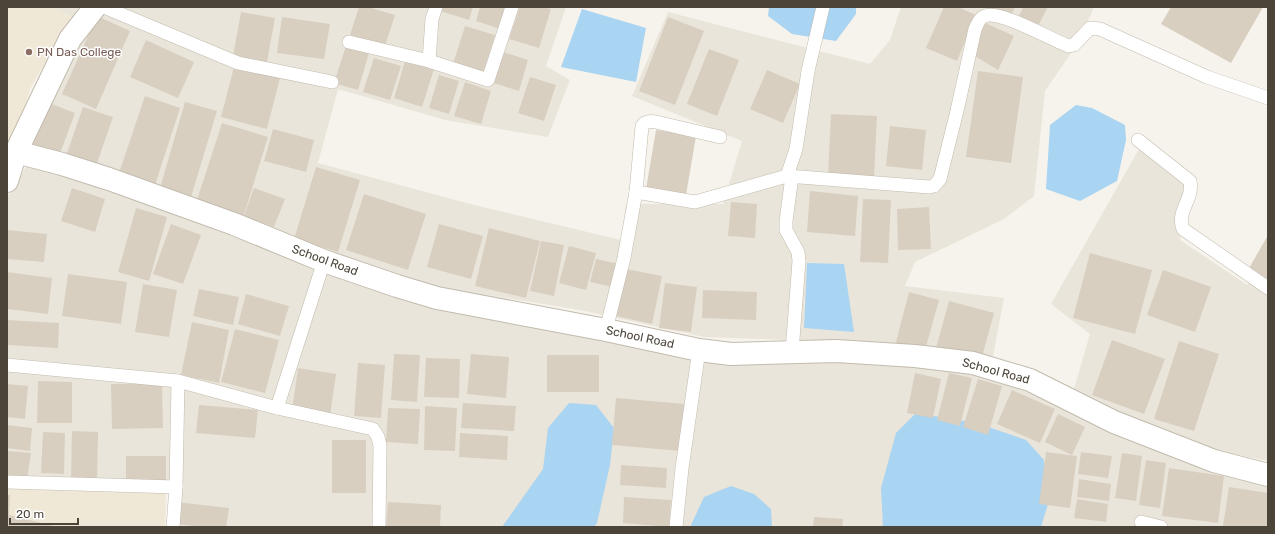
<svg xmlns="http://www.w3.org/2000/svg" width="1275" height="534" font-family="Rubik,sans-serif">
	<rect width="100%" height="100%" fill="#f6f3ec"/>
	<g fill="#eae5da">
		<path d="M51 7H79L73 16 81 7H566L546 66 570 80 548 137 445 120 338 89 318 163 474 205 621 240 626 204H723L742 141 632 96 668 12 870 64 890 40 901 7H1094L1078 43 1045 91 1034 196 1004 219 915 262 905 286 1004 298 990 372H984L1087 420 1268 483V527H170L172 489 166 493 7 488V197L31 159 360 285 504 321 710 361 853 363 788 340 704 337 580 310 434 286 368 274 17 151 53 38 72 17Z"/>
		<path d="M1139 149 1187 178 1180 240 1247 285 1268 247V461L1220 451 1071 399 1090 334 1051 304Z"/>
	</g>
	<g fill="#efe8d6">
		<path d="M7 7H51L72 16 31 87 7 164Z"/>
		<path d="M7 488 166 493 165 527H7Z"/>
	</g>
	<g fill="#a9d4f2">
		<path d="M769 7H856V14L836 41 792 34 768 16Z"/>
		<path d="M582 9 646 28 636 82 561 67Z"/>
		<path d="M1076 105 1092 108 1125 125 1126 140 1117 181 1080 201 1046 189 1050 125Z"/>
		<path d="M807 263 844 264 854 332 804 328Z"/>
		<path d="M569 403 596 405 614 428 610 465 597 523 594 527H502L543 469 548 428Z"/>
		<path d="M916 413 977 423 1026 440 1044 460 1048 504 1041 527H883L881 488 896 433Z"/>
		<path d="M731 486 754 494 771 509 772 527H692L691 525 704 497Z"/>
	</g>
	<g fill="#d8cfc1">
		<path d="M359 7H368L395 15 385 46 350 35Z"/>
		<path d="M441 7H473L469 20 440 11Z"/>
		<path d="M480 7H506L500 29 476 21Z"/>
		<path d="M520 7H544L551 9 539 48 509 39Z"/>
		<path d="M944 7H958L976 15 957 61 926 48Z"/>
		<path d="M984 7H1015L1010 18Z"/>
		<path d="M1023 7H1048L1038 26 1018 18Z"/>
		<path d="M1171 7H1263L1231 63 1161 24Z"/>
		<path d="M241 12 275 18 267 62 233 56Z"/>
		<path d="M97 16 130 31 96 109 62 94Z"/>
		<path d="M282 17 330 24 324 59 277 53Z"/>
		<path d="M668 17 704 31 675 105 639 91Z"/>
		<path d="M983 22 1014 36 998 70 973 55Z"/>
		<path d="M465 26 495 35 483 73 453 64Z"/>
		<path d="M146 40 194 62 178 98 130 77Z"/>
		<path d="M346 46 369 53 358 90 334 83Z"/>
		<path d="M709 49 739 60 717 116 687 104Z"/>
		<path d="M500 51 528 60 519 91 490 82Z"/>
		<path d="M374 58 401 66 390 100 363 92Z"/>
		<path d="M405 61 434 69 422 107 394 98Z"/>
		<path d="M234 67 280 78 267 129 221 117Z"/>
		<path d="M767 70 800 84 783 123 750 109Z"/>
		<path d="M978 71 1023 77 1011 163 966 157Z"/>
		<path d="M439 75 459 81 449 114 429 108Z"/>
		<path d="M530 77 556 85 544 121 518 113Z"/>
		<path d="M465 82 491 91 481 124 454 116Z"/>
		<path d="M145 96 180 108 154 188 118 176Z"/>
		<path d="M44 101 75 113 58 159 26 148Z"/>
		<path d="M185 102 217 111 191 197 160 188Z"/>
		<path d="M83 107 113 117 96 166 66 156Z"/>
		<path d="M831 114 877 116 874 178 828 176Z"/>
		<path d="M222 123 268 137 243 218 196 203Z"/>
		<path d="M890 126 926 130 922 170 886 166Z"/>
		<path d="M273 129 314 140 306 172 264 161Z"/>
		<path d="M656 130 696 136 686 195 646 189Z"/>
		<path d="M316 167 360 180 338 252 294 239Z"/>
		<path d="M72 188 105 199 95 232 61 221Z"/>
		<path d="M254 188 285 199 274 227 244 216Z"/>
		<path d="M810 191 858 196 855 236 807 232Z"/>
		<path d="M364 194 426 214 408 270 346 250Z"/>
		<path d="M863 199 891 200 888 263 860 262Z"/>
		<path d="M731 202 757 204 755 238 728 236Z"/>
		<path d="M929 207 931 249 898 250 897 209Z"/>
		<path d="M136 208 167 217 149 281 118 272Z"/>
		<path d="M171 224 201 235 183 284 153 274Z"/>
		<path d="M439 224 483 236 471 279 427 267Z"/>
		<path d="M489 228 540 241 526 298 475 286Z"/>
		<path d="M7 230 47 234 44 262 7 259Z"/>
		<path d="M1268 235V281L1248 270Z"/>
		<path d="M541 241 564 245 554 296 530 291Z"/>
		<path d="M569 246 596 253 586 290 559 283Z"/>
		<path d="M1090 253 1152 270 1135 334 1073 318Z"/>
		<path d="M596 259 619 264 613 287 590 282Z"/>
		<path d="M626 269 662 276 652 324 616 316Z"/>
		<path d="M1163 270 1211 287 1195 332 1147 315Z"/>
		<path d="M7 272 52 278 48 314 7 309Z"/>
		<path d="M68 274 127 282 121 324 62 316Z"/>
		<path d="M665 283 697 287 691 332 659 328Z"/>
		<path d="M143 284 177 290 169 337 135 332Z"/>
		<path d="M199 289 239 297 233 325 193 316Z"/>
		<path d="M703 290 757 292 756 320 702 318Z"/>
		<path d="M909 292 939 300 924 354 895 346Z"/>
		<path d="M246 294 289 306 280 336 238 324Z"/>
		<path d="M949 301 994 313 980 364 935 352Z"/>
		<path d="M7 320 59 323 58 348 7 345Z"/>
		<path d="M192 322 229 330 219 383 181 375Z"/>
		<path d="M235 329 279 340 265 393 221 382Z"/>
		<path d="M1112 340 1165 359 1144 414 1092 395Z"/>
		<path d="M1179 341 1219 354 1194 431 1154 419Z"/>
		<path d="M394 354 420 355 417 402 391 400Z"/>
		<path d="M471 354 509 357 506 398 467 394Z"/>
		<rect x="547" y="355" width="52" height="37"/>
		<path d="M426 358 460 359 459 398 424 397Z"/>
		<path d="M358 363 385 365 381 418 354 416Z"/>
		<path d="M298 368 336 374 330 416 292 410Z"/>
		<path d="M915 373 941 379 933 418 907 413Z"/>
		<path d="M949 373 972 378 960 426 937 420Z"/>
		<path d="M978 379 1002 386 988 435 963 427Z"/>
		<path d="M38 381 72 382V423H37Z"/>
		<path d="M7 384 28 386 25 419 7 417Z"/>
		<path d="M111 384H162L163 428 112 429Z"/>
		<path d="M1012 390 1055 409 1040 443 997 424Z"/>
		<path d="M616 398 685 404 681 451 612 445Z"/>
		<path d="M463 403 516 406 514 431 461 428Z"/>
		<path d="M199 405 258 410 255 438 196 433Z"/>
		<path d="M425 406 457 408 455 451 424 450Z"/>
		<path d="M388 408 420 409 418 444 386 442Z"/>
		<path d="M1058 414 1085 427 1072 455 1045 442Z"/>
		<path d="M7 425 32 428 30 451 7 448Z"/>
		<path d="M72 431 98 432 97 481 71 480Z"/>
		<path d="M43 432 65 433 64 474 41 473Z"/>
		<path d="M460 433 508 436 507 460 459 457Z"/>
		<rect x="332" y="440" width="34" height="53"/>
		<path d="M7 451 31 453 27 479 7 477Z"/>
		<path d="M1046 452 1077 456 1070 508 1039 504Z"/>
		<path d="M1081 452 1112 456 1108 478 1078 474Z"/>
		<path d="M1122 453 1142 456 1136 501 1115 498Z"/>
		<path d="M126 456H166V485L126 483Z"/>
		<path d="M1146 460 1166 463 1160 508 1139 505Z"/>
		<path d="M621 465 667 468 666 488 620 485Z"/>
		<path d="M1169 468 1224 476 1218 523 1162 516Z"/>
		<path d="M1079 479 1111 484 1109 501 1077 497Z"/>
		<path d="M1229 487 1268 493V527L1223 526Z"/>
		<path d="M7 495H10L9 515 58 527H7Z"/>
		<path d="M624 497 671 500 669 527 623 523Z"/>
		<path d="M1077 499 1108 504 1106 522 1074 518Z"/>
		<path d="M176 502 229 508 226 527H208L174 524Z"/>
		<path d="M388 502 441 505 440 527H386Z"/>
		<path d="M814 517 843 519 842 527H813Z"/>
	</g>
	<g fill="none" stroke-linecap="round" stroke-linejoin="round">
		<g stroke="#c2bbae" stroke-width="14">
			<g id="lane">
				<path d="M104 7 238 63 332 82"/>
				<path d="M349 42 429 61 488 80 512 7"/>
				<path d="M429 61 432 19 436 7"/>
				<path d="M1138 140 1190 181C1194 199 1176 211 1183 229L1268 288"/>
				<path d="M787 176 929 187 934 186 940 179 957 111 975 29C977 25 979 19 983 17 997 7 1053 41 1069 46L1074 45 1090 28 1100 29 1207 77 1268 98"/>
				<path d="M792 176 786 221V230L798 252 799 261 792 352"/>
				<path d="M636 192 695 202 787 176 796 149 808 71 823 7"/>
				<path d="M606 330 624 258 636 192 642 126C645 121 650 121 656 122L720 137"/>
				<path d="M7 365 178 381"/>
				<path d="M277 408 324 261"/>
				<path d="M7 482 176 487"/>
				<path d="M1141 522 1161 527"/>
				<path d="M173 527 176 487 178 381 277 408 373 429 378 437 380 446 379 527"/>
				<path d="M676 527 682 468 699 350"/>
			</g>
		</g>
		<g stroke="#c2bbae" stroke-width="24">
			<g id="street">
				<path d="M16 152 62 164 109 179 234 224 324 261 397 286 437 298 606 330 699 350 731 354 836 351 915 356 973 363 1030 380 1114 422 1214 461 1268 475"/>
				<path d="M7 181 16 152 70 39 95 7"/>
			</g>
		</g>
		<use href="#lane" stroke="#fff" stroke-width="13"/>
		<use href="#street" stroke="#fff" stroke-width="22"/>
	</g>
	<circle fill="#8d6e63" stroke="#fff" stroke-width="1.5" cx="29" cy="52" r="4"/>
	<g text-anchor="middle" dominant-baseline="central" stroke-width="3" stroke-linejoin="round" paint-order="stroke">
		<g font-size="12" fill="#785e54" stroke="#fff" text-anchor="start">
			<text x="37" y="52">PN Das College</text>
		</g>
		<g font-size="12" fill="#4b4439" stroke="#fff">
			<text transform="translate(325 260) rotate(20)">School Road</text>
			<text transform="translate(640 337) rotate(12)">School Road</text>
			<text transform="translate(996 371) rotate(15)">School Road</text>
		</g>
	</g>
	<rect width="1275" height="534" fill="none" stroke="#4b4439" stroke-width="16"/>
	<path d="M10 518v6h68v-6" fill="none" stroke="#4b4439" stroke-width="2"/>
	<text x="16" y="518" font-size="12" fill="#4b4439" stroke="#ffffff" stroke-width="3" paint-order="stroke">20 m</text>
</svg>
